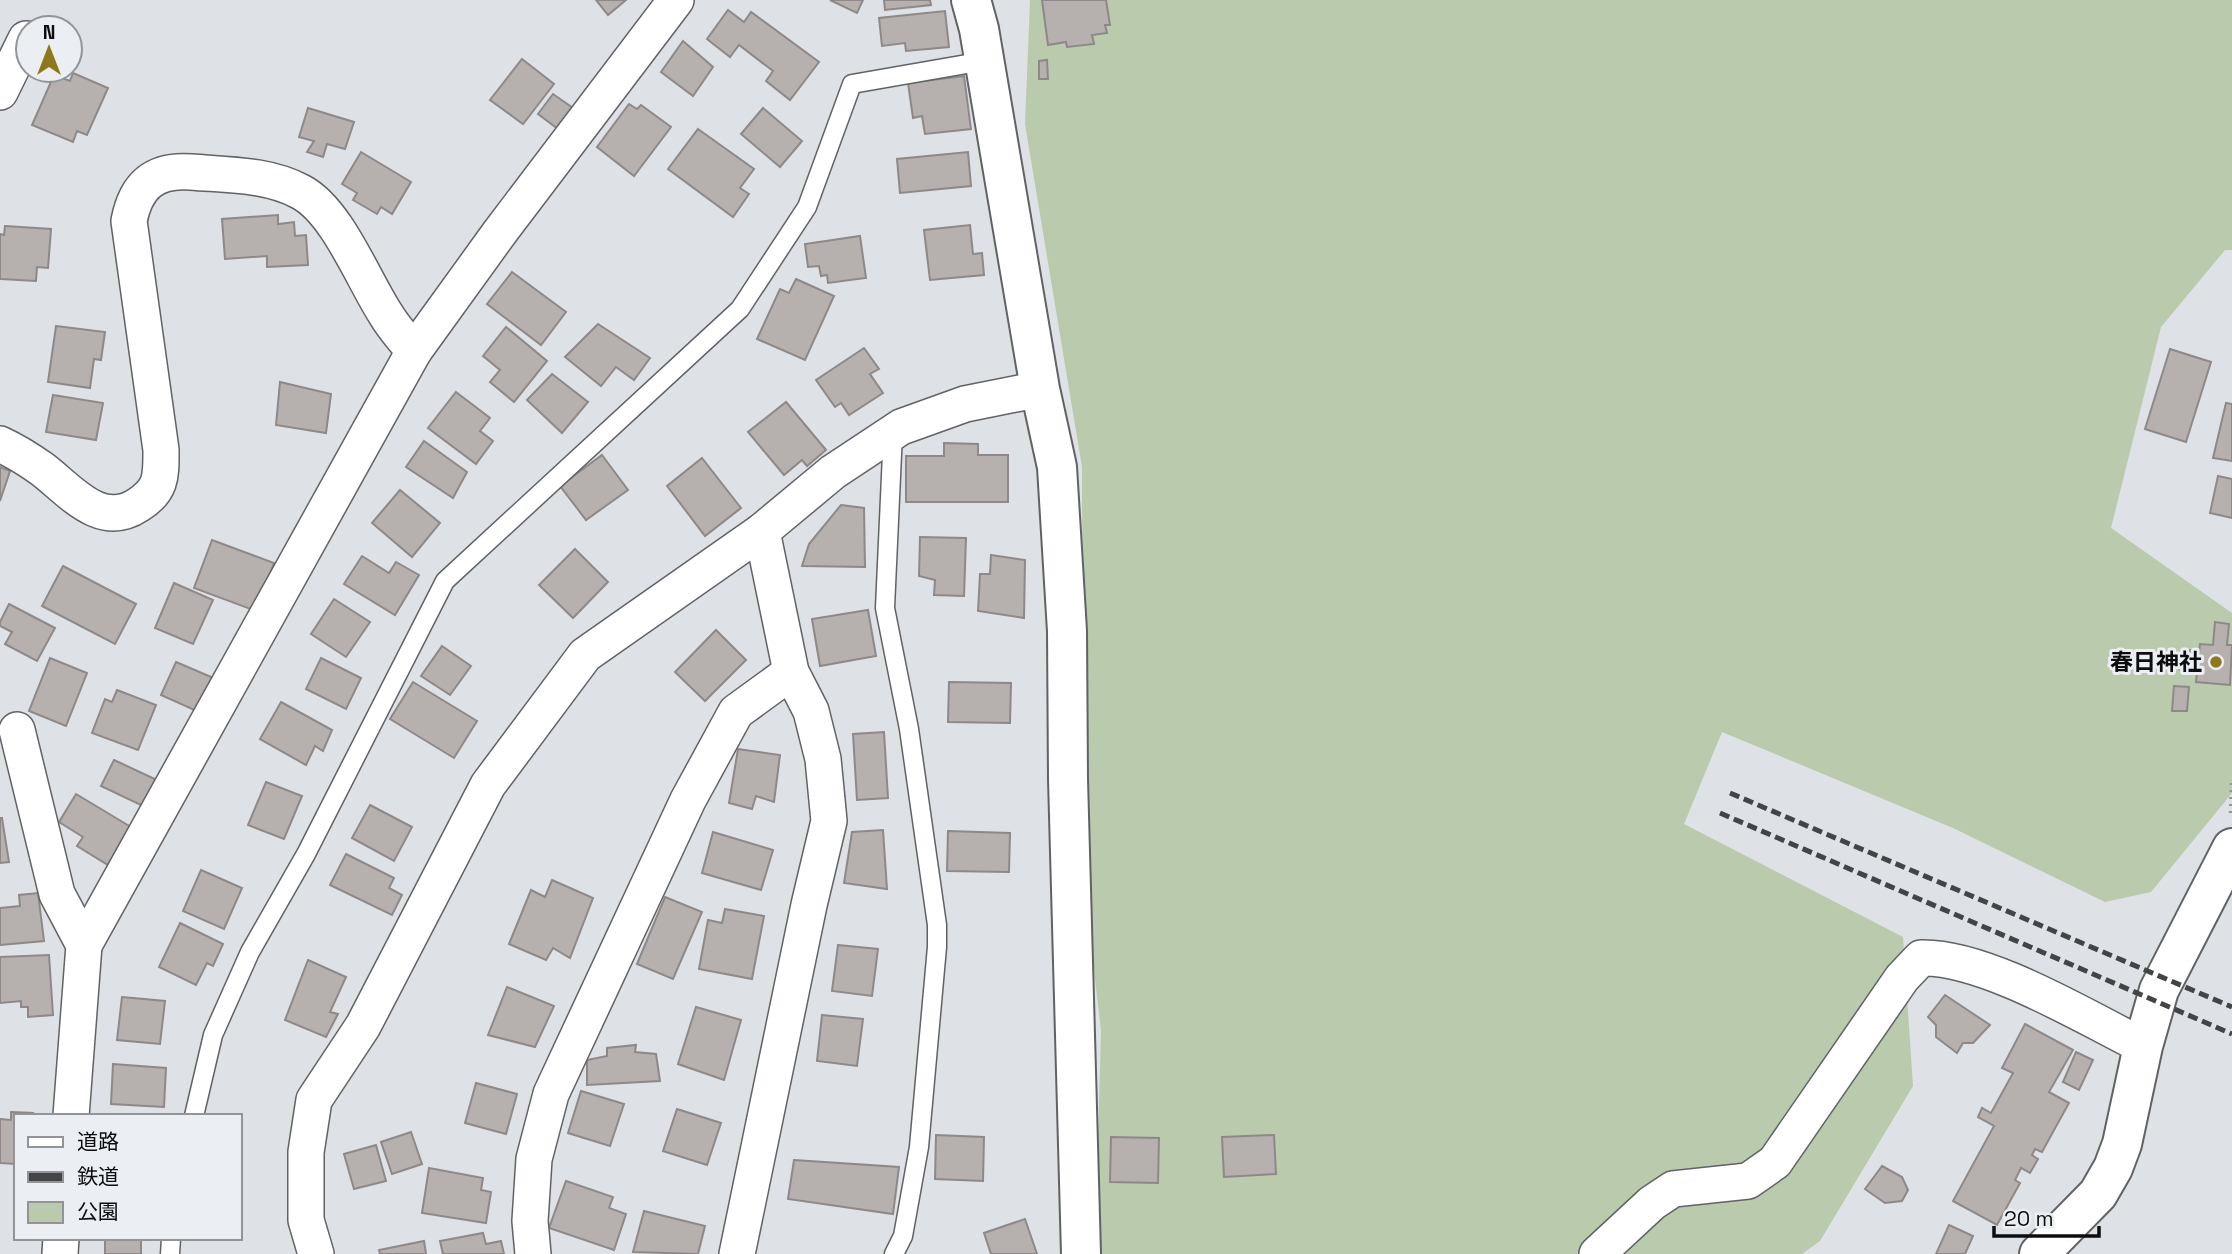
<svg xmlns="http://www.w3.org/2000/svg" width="2232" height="1254" font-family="'Space Grotesk','Noto Sans JP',sans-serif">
	<rect width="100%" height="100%" fill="#dee1e5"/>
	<path fill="#b9caad" d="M1030 0H2232V250H2225L2161 327 2111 528 2232 613V793L2151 892 2105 902 1953 828 1722 732 1684 824 1903 937 1913 1086 1820 1241 1802 1254H1095L1101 1031 1083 873 1082 467 1025 124Z"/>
	<g fill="#b6b0af" stroke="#8e8988" stroke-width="2">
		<path d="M596 0H626L608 15Z"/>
		<path d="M830 0H863L857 13Z"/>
		<path d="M884 0H930L931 5 885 10Z"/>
		<path d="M1042 0H1106L1110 25H1105L1107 33 1092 35 1094 44 1067 47 1066 42 1048 45Z"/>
		<path d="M728 10 744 22 751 12 819 62 790 100 766 81 773 71 739 45 730 57 707 39Z"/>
		<path d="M945 11 949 47 906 51 905 43 882 46 879 18Z"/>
		<path d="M683 41 713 67 693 96 661 72Z"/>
		<path d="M522 59 554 84 523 124 490 100Z"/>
		<path d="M1047 60 1048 79H1039V61Z"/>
		<path d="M73 73 108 88 87 135 77 131 73 142 32 125 54 75 70 81Z"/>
		<path d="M964 76 971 129 925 134 922 116 913 118 908 83Z"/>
		<path d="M553 94 573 108 558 129 538 114Z"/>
		<path d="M629 104 637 109 641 105 671 127 634 176 597 147Z"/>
		<path d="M308 108 354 122 345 149 327 144 323 157 307 152 314 141 299 137Z"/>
		<path d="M763 108 802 141 780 167 741 134Z"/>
		<path d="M698 129 754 169 740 188 749 194 733 217 668 169Z"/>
		<path d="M361 152 411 182 392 214 381 207 377 214 353 200 357 193 342 184Z"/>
		<path d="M968 152 971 186 900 193 897 159Z"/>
		<path d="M278 215V224L294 222 295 236 306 235 308 265 267 267V256L225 259 222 219Z"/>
		<path d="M970 225 973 254 982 253 984 275 930 280 924 230Z"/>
		<path d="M5 226 51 229 48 268 37 267 36 281 0 279V234L4 235Z"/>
		<path d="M860 236 866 278 828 283 827 275 821 276 819 266 808 267 805 244Z"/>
		<path d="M512 272 566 312 541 345 487 304Z"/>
		<path d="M796 279 834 296 805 360 757 339 780 289 789 293Z"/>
		<path d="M598 324 650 358 634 380 616 367 601 386 565 357Z"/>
		<path d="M56 326 105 332 101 360 94 359 90 388 48 382Z"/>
		<path d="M506 327 547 361 514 402 490 382 500 370 483 356Z"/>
		<path d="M864 348 879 369 870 374 883 393 849 415 841 403 835 407 816 380Z"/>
		<path d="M2170 349 2211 362 2186 442 2145 429Z"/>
		<path d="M552 374 588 402 562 433 527 400Z"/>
		<path d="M280 382 331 394 326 433 276 425Z"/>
		<path d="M456 392 490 418 480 431 493 441 476 464 428 428Z"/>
		<path d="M53 395 103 403 96 440 46 432Z"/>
		<path d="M786 402 826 450 807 466 802 460 784 475 748 432Z"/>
		<path d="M2226 403 2232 404V461L2213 458Z"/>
		<path d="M424 441 467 472 453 498 406 467Z"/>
		<path d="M944 443 978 444V455H1008V502H906V456H944Z"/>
		<path d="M602 455 628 490 586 520 560 486Z"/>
		<path d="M702 458 741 508 705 536 667 486Z"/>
		<path d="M0 467 10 471 0 501Z"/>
		<path d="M2218 476 2232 479V518L2210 513Z"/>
		<path d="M400 490 440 523 412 557 372 523Z"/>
		<path d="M841 505 864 508 865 567 802 566 809 544Z"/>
		<path d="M920 537 966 538 964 596 934 595 935 580 919 576Z"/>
		<path d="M212 540 274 563 256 611 194 588Z"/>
		<path d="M575 549 608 582 573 618 539 585Z"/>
		<path d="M991 555 1025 560 1024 618 978 611 980 574H990Z"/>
		<path d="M362 556 389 573 396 562 419 575 395 615 344 584Z"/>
		<path d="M63 566 136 604 115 644 42 606Z"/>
		<path d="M174 583 213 600 193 644 155 628Z"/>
		<path d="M334 599 370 622 346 657 311 634Z"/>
		<path d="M9 604 55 628 37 661 5 644 12 632 0 626V622Z"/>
		<path d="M868 610 876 656 820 666 812 619Z"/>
		<path d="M2215 622 2229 624 2227 645H2232L2230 685 2196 682 2200 644 2213 645Z"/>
		<path d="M716 630 746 660 705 701 675 672Z"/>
		<path d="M442 646 471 666 450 695 421 676Z"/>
		<path d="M2182 649 2190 650 2188 671 2179 669Z"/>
		<path d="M50 658 87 673 66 726 29 711Z"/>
		<path d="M321 658 361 678 346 709 306 689Z"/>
		<path d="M176 662 216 679 201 713 161 695Z"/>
		<path d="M413 682 477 721 454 758 390 719Z"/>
		<path d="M949 682 1011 683 1010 723 948 722Z"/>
		<path d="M2174 686 2189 687 2187 711H2172Z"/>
		<path d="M117 690 156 705 138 750 92 733 105 699 112 702Z"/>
		<path d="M281 702 332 730 323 751 315 746 306 765 260 739Z"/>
		<path d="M884 732 888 798 857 800 853 734Z"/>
		<path d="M738 749 780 755 774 802 756 796 752 809 729 803Z"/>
		<path d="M114 760 157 780 145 807 101 786Z"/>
		<path d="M266 782 302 796 284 839 248 825Z"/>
		<path d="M76 794 131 827 108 865 77 846 83 837 59 822Z"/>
		<path d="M370 805 412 827 394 861 352 838Z"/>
		<path d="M0 818H2L9 862 0 863Z"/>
		<path d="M883 830 887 889 844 883 852 832Z"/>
		<path d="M948 831 1010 833 1009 872 947 871Z"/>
		<path d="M713 832 773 850 761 890 702 873Z"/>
		<path d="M346 854 394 878 389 888 402 895 392 915 330 885Z"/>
		<path d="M201 870 242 888 224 929 183 911Z"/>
		<path d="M552 880 593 898 570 958 553 948 546 960 509 944 531 890 545 897Z"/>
		<path d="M38 893 44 941 0 945V908L20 906 19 895Z"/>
		<path d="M665 897 702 912 673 979 637 964Z"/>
		<path d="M725 909 764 916 752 979 699 969 708 920 722 923Z"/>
		<path d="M180 923 223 944 213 966 207 963 196 985 159 967Z"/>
		<path d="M838 945 878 949 872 996 832 991Z"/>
		<path d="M49 955 53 1015 28 1017V1007H21V1001L0 1003V957Z"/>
		<path d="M308 960 346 977 330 1012 338 1014 326 1037 285 1020Z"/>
		<path d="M507 987 554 1006 535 1047 488 1035Z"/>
		<path d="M1945 995 1990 1025 1973 1043H1963L1957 1053 1936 1037V1025L1928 1017Z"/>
		<path d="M122 997 165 1001 160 1044 117 1040Z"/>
		<path d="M696 1007 741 1020 724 1080 678 1064Z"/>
		<path d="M822 1015 863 1019 857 1066 817 1061Z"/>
		<path d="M2025 1024 2073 1050 2049 1092 2069 1103 2042 1152 2035 1149 2032 1155 2038 1159 2030 1173 2021 1168 2015 1180 2020 1183 1997 1225 1953 1201 1994 1126 1978 1117 1982 1108 1991 1113 2013 1073 2002 1068Z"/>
		<path d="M636 1045 635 1052 656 1054 660 1081 587 1085V1060L607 1056V1048Z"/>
		<path d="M2076 1052 2093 1060 2079 1090 2063 1082Z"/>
		<path d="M113 1064 166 1068 164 1107 111 1104Z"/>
		<path d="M476 1083 517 1094 506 1134 465 1123Z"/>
		<path d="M581 1091 624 1104 610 1146 568 1133Z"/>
		<path d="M677 1109 721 1123 707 1165 663 1151Z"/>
		<path d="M11 1112 33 1113 32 1116H16V1164L0 1163V1119L11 1120Z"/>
		<path d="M411 1132 422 1164 392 1174 381 1142Z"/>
		<path d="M936 1135 984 1137 983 1181 935 1179Z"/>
		<path d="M1274 1135 1276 1174 1224 1177 1222 1137Z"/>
		<path d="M1111 1137 1159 1138 1158 1183 1110 1182Z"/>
		<path d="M376 1145 386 1181 354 1189 344 1154Z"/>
		<path d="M794 1160 899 1167 893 1214 788 1199Z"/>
		<path d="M1882 1166 1902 1177 1908 1190 1902 1201 1885 1203 1865 1189Z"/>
		<path d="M429 1168 483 1178 481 1190 491 1192 486 1223 422 1213Z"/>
		<path d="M566 1181 613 1197 609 1208 626 1214 614 1250 549 1228Z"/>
		<path d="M644 1211 705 1226 698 1254 633 1252Z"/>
		<path d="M1025 1219 1037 1254H991L984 1233Z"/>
		<path d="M1949 1225 1973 1236 1965 1254H1936Z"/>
		<path d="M483 1233 486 1244 501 1241 504 1254H443L440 1241Z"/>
		<rect x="105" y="1238" width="36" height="16"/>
		<path d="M424 1241 426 1254H380L379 1250Z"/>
	</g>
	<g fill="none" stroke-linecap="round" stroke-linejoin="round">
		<g stroke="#606266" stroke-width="21">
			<g id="service">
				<path d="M893 432 885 608 909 729 937 925V947L919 1147 903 1236 894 1254"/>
				<path d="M194 1116 213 1035 250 952 306 854 445 581 740 309 807 207 852 84 984 61"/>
				<path d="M170 1254 171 1238"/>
			</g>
		</g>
		<g stroke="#606266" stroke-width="38">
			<g id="minor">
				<path d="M0 92 26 39"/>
				<path d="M0 444C15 451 28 459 42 469 70 490 100 530 138 505 162 490 161 476 161 450L129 221C136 185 155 169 191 172 227 175 268 174 301 192 337 211 363 279 385 313 393 327 404 339 414 351"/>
				<path d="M17 730 57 894 84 945 71 1116"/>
				<path d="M84 945 414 351 500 232 676 0"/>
				<path d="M60 1254 61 1238"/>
				<path d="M316 1254 306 1220V1152L314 1100 363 1026 488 785 585 655 762 531 833 472 901 427 965 404 1040 389"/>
				<path d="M533 1254 530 1221 534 1159 551 1094 688 800 736 712 791 672"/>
				<path d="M737 1254 809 905 829 821 823 759 811 711 791 672 762 531"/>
				<path d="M1597 1254 1652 1203 1673 1189 1748 1181 1775 1162 1902 978 1921 958C1984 956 2085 1017 2143 1046"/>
			</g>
		</g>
		<g stroke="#606266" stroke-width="42">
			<g id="tertiary">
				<path d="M971 0 979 29 1040 389 1057 467 1067 631 1068 779 1081 1254"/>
				<path d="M2039 1254 2098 1194 2113 1168 2122 1144 2143 1046 2159 990 2232 848"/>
			</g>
		</g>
		<path stroke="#939698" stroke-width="4.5" stroke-dasharray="2 5" stroke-linecap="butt" d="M2231 813 2232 781"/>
		<use href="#service" stroke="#fff" stroke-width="18"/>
		<use href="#minor" stroke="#fff" stroke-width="35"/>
		<use href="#tertiary" stroke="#fff" stroke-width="38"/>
		<g stroke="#434446" stroke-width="5" stroke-dasharray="10 5" stroke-linecap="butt">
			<path d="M1730 793 2232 1007"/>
			<path d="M1720 813 2232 1034"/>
		</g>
	</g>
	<circle fill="#8d781d" stroke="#ebeef2" stroke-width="2.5" cx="2216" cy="662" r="7"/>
	<g text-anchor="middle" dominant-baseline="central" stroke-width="6" stroke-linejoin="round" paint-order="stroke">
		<g font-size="23" font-weight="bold" fill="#0c0d0e" stroke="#ebeef2" text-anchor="end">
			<text x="2202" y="662">春日神社</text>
		</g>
	</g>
	<rect x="14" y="1114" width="228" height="126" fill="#ebeef2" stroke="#929497" stroke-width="2"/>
	<rect x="28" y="1137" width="35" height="10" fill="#ffffff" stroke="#929497" stroke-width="2"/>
	<text x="77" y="1149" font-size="21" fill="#0c0d0e">道路</text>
	<rect x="28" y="1172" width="35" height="10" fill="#434446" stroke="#929497" stroke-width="2"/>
	<text x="77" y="1184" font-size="21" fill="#0c0d0e">鉄道</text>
	<rect x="28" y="1202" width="35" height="21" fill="#b9caad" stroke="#929497" stroke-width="2"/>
	<text x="77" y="1219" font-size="21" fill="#0c0d0e">公園</text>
	<g transform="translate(49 49)"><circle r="33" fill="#ebeef2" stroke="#929497" stroke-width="2"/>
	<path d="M0-5L12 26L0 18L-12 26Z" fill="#8d781d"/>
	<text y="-10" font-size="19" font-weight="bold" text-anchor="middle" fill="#0c0d0e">N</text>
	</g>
	<path d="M1994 1226v10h105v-10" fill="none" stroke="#0c0d0e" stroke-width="3.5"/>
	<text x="2004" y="1226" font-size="21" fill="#0c0d0e" stroke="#ebeef2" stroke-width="5" paint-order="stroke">20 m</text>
</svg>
